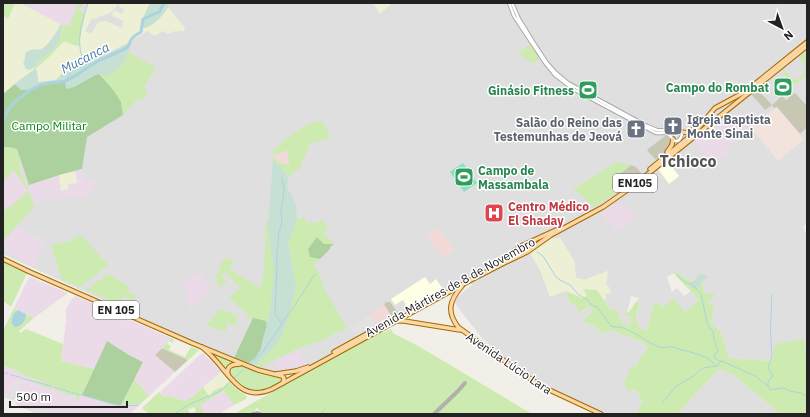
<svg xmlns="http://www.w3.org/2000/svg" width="810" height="417" font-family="'IBM Plex Sans',sans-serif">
	<rect width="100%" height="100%" fill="#f2efe9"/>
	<g fill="#e0dfdf">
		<path d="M3 3H807V226L804 225 803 227 807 236V368L803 339 772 361 729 358 721 332 711 323 714 307 711 305 708 301 714 292 705 295 702 282 688 280 676 272 667 277 672 292 677 288 684 296 691 291 699 300 685 312 663 307 652 309 647 331 640 328 636 319 637 312 639 306 638 301 639 298 631 296 627 313 624 315 632 318 629 326 621 322 619 314 614 308 611 310 604 300 606 299 605 294 608 271 584 280 576 278 574 260 530 253 540 270 550 296 565 291 571 305 575 303 581 313 589 306 593 310 582 321 592 325 604 334 610 330 640 341 648 347 635 366 636 389 642 401 636 414H605L580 403 557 393 501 355 482 338 456 305 455 302 458 297 465 290 472 285 468 279 303 369 282 374 270 372 192 341 3 254Z"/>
		<path d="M719 369 734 375 780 414H677Z"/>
	</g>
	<g fill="#f2dad9">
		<path d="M288 150 289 165 278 162 273 156Z"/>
		<path d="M438 228 454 249 444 258 426 237Z"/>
		<path d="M384 304 392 317 357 337 351 328Z"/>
	</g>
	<g fill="#ebdbe8">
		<path d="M20 3H77L68 24 64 26Z"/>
		<path d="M740 113 752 122 745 128 734 143H727L728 155 723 156 713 163 693 140 724 114 728 121Z"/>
		<path d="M14 169 28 192 3 212V182Z"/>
		<path d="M82 169 83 177 88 181H93L97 183 88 196 86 197 66 198 35 201 29 185 59 175Z"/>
		<path d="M618 202 621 205 624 203 636 217 616 232 612 222 609 223 600 213Z"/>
		<path d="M18 225 28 232V234L44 241 35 266 3 250V241Z"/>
		<path d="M199 272 212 289 190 310 183 282Z"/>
		<path d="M30 277 68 293 34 318 14 308 28 279Z"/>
		<path d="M76 296 127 318V320L129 321 130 320 171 338 155 355 175 372 149 396 134 379 143 362 129 355 107 341 94 369 61 361 66 321V309L72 299Z"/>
		<path d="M299 350 307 364 297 369 280 372 276 361Z"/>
		<path d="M202 353 213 362 221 372 193 396 185 401 169 396 164 397 160 392Z"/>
		<path d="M3 365 31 378 107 402 125 405 140 404 130 414H37L15 404 16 401 3 397Z"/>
		<path d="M225 391 234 405 219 414H205L199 405Z"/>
	</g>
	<g fill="#ffffe5">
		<path d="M667 161 679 176 669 184 658 169Z"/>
		<path d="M425 277 430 284 436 279 443 289 408 308 403 300 395 305 391 299Z"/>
	</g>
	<path fill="#f3e3dd" d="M777 107 800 134 803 140 778 161 750 127Z"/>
	<g fill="#c7c7b4">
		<path d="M757 89 772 105 782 96 786 100 795 93 807 106V127L800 134 778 108 777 107 774 108 772 105 765 110 751 94Z"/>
		<path d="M666 135 668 136 671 140 670 147 656 160 647 150Z"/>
		<path d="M631 165 636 167 641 173 623 187 615 178Z"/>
		<path d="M387 302H390L399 314 391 319 390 318 392 317 384 304Z"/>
		<path d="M162 348 188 360 175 372 155 355Z"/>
	</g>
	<g fill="#eef0d5">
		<path d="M15 3H20L60 24 59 28 45 48 40 49H35L28 51 23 62 24 65 34 67 35 69 18 81 3 94V16L8 18Z"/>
		<path d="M88 3H118L116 7 110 13 96 18 91 19 85 32 92 33 95 27 99 22 106 21 121 28 124 21 112 16 114 10 122 14 124 9 118 6 121 3H150L143 18 142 27 146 28 159 19 164 11 168 7 185 28 184 31H179L176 32 174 31 169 34 163 31 154 36 148 31 144 33 126 44 109 53 98 57 90 56 79 59 72 63 56 80 38 82 36 68 41 64 64 41 74 45 79 46 82 22Z"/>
		<path d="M373 3H392L380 14Z"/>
		<path d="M75 171 77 183 69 184 68 185V189L61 191 59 175Z"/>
		<path d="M560 238 574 260 576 278 584 280 608 271 606 284 609 287 611 293 605 294 606 299 604 300 597 290 583 289 587 296 582 298 573 294 565 291 550 297 540 270 530 253 551 239Z"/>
		<path d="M222 372 229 381 222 388 217 389 212 394 208 395 203 387Z"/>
	</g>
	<g fill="#cdebb0" fill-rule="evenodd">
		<path d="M3 3H15L8 19 3 16Z"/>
		<path d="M79 3H83L80 11 85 15 80 37 79 46 74 45 64 41 51 55 35 69 34 67C38 65 40 61 43 57 51 48 67 39 60 24L64 26 68 24 69 27Z"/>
		<path d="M531 44 540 58 533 64 518 53Z"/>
		<path d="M803 51 807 56V75L797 83 792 85 781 69H783L790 75H789L792 80 794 79 796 80C800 76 807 73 805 66 803 62 800 61 799 57L800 54Z"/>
		<path d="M128 52 156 68 144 86 148 95 140 101 137 99 123 115 121 102 100 76C115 77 124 64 128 52Z"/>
		<path d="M318 121H321C326 125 328 132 330 139L310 143 305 157 300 166 301 168 292 173 288 180 286 173 273 160V150C287 140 300 125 318 121ZM288 150 289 165 278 162 273 156Z"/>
		<path d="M3 147H9L17 149 21 162 18 164 34 207 3 241V212L28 192 14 170 3 182Z"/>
		<path d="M617 162 631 165 615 178 623 187 609 198 594 207 584 198 573 189Z"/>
		<path d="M304 217 307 223 312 221 313 224 322 220 325 222 324 224 328 227 323 233 334 244H324L317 237 308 249 310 257 320 259 314 265 321 279 323 286 347 329 335 333 333 335 320 341 297 349 266 364 259 369 254 367 271 350 282 336 289 314 296 287 288 243 296 223 297 219Z"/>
		<path d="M269 220V235L274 270 270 313 267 326 266 321 253 318 251 319 246 316 248 314 237 305 229 298 240 288 226 272 221 276 227 282 221 287 218 284 215 280 221 263 226 258 234 261 229 269 260 288 264 272 266 222H268Z"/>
		<path d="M81 235 108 265 80 287 62 280 51 245 69 241Z"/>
		<path d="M3 261 27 273 11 307 3 301Z"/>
		<path d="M676 272 688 280 694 281 700 273 708 277 702 282 705 294 714 292 715 294 708 301 711 305 712 304 714 307 711 323 721 332 729 358 772 361 775 344 804 339 807 368V414H780L734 375 719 369 677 414H636L642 401 636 389 628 391 624 384 630 368 635 366 648 347 640 341 610 330 604 334 592 325 582 321 593 310 589 306 580 313 575 304 571 305 565 291 573 294 582 298 587 296 583 289 597 290 611 310 614 308 619 314 621 322 629 326 632 318 624 315 625 312 628 313 639 298 638 301 639 306 637 312 636 319 640 328 647 331 652 309 655 302 663 307 674 299 685 312 699 300C691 290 681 283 674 273Z"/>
		<path d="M108 274 130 287 128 292 135 296 133 301 124 296 120 305 86 290 87 289Z"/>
		<path d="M14 308 18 310 12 317V324L26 316V314L34 318 19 331 20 333 26 329 63 344 61 361 94 369 82 395 31 378 3 365V331Z"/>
		<path d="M220 309 238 316 236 319 238 320 235 326 227 322 225 325 227 327 225 332 206 325Z"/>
		<path d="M391 329 393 333 420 347 532 414H263L257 408 251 414H238L237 412 380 331 382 333Z"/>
		<path d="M171 338 174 340 173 343 169 341 167 344 171 346 169 350 185 357 191 347 199 350 188 360 162 348Z"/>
		<path d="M208 351 233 362 229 365 226 371 217 359Z"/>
		<path d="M239 365C247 368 255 372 263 374 269 376 277 375 282 378L283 380C274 387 261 393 250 391 244 390 230 379 229 373 229 370 230 369 231 367Z"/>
		<path d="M21 378 54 387 80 395 78 402 75 400 77 396 67 395 52 388 51 389Z"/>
		<path d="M134 379 149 396 140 404 121 405Z"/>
		<path d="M229 381 235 388 247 396 246 399 234 405 224 391 200 405 205 414H194L192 412 194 413 196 410 194 407 191 409 190 408 188 410 190 413 189 414H149L142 408 159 392 164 397 169 396 185 401 193 396 203 387 208 395 212 394V392L221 387 223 388Z"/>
	</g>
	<g fill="#add19e">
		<path d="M99 74 114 91 121 102 123 115 87 137 82 169 59 175 29 185 17 149 9 147H3V120L4 118H3V94L15 84 21 90 34 89 40 84 55 83 65 81 66 84 74 87 95 75Z"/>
		<path d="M317 237 324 244H334L330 247V249L320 259 310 257 308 249Z"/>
		<path d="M253 318 266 321 267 326 262 343 261 349 256 357 248 364 234 358Z"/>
		<path d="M107 341 129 355 143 362 121 405 112 404 82 395Z"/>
	</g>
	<g fill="#c6e0d4">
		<path d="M150 3H167L168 4 169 6C164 14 153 28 142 28L143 18Z"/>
		<path d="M60 24C63 32 59 45 53 50 50 53 46 54 43 57 38 62 36 67 30 70L26 69C22 62 26 61 25 53 32 47 38 52 43 48 50 44 55 34 59 28Z"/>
		<path d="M131 41C129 48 128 58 123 63 122 65 120 66 119 68 112 73 107 79 99 74L95 75 74 87 66 89 65 81 55 83 40 84 34 89 21 90 15 84 36 68 38 77V82L56 80 72 63 79 59 90 56 98 57 109 53 126 44Z"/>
		<path d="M273 160 286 173 288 180 287 187 296 205 297 217 296 223 288 243 296 287 289 314 282 336 271 350 254 367 248 364 256 357 261 349 262 343 270 313 274 270 269 235 268 226Z"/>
		<path d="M700 273 708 277 702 282 701 286 695 289 692 288 690 286Z"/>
	</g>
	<g fill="#88e0be">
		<path d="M783 77 792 88 783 96 774 85Z"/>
		<path d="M463 163 477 183 464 192 450 172Z"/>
	</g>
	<g fill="#e2e2e2">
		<path d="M370 314 376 326 357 337 351 328Z"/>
		<path d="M17 379 22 381 13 400 3 396V393L9 396Z"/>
		<path d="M28 403 51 414H39L25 407Z"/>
	</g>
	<path fill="#aad3df" d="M18 310 26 314C26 320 22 327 15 327L12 324C11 318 13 314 18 310Z"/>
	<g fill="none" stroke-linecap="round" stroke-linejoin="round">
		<g stroke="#aad3df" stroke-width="1">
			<path d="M162 3 163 5"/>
			<path d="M65 81 75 67 82 59C82 55 80 51 80 47 78 34 84 16 88 3"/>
			<path d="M537 252 543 256 556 277 560 280 570 285 579 295 588 300 591 305 597 307 611 326C616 328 618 326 623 328 636 332 646 342 659 347 663 349 669 346 674 347 677 348 680 350 683 350 695 354 708 355 716 366H717L721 361 724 362 755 376 768 386"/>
			<path d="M3 257 6 259"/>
			<path d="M22 266 60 283"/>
			<path d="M677 275 686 283 692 284 701 294 707 322 710 329 713 331 714 340 718 350 717 353 714 354C714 359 717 360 721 361"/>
			<path d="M64 285 82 293"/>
			<path d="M85 294 118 308"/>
			<path d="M772 295C771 301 772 307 771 314 771 323 770 332 771 342 771 346 772 350 772 354 772 360 768 364 768 369L773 375 771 379 768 381V386L770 390 783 388 790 391 801 393 807 397"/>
			<path d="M282 323 289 314 315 274"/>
			<path d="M249 365 262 353 282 324 275 314 277 266V253L279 232 282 223 281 210 283 199 284 188 282 178"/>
			<path d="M3 372 8 374"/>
			<path d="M11 375 20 377"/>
			<path d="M21 378 52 386"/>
			<path d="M233 379 243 370"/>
			<path d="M54 387 80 395"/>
			<path d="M81 395 121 406 139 405"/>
			<path d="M662 403 676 386 692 377 703 368 716 366"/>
			<path d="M174 414 192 403 219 392 228 384"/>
			<path d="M321 414 325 409"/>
		</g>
		<path stroke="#aad3df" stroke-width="3" d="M3 119C8 114 7 110 11 106 18 97 29 92 38 86 43 83 58 83 65 81 78 76 88 66 100 60 110 56 119 52 128 47 129 45 130 43 130 42 132 37 137 34 141 32L143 19 159 12 164 3"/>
		<g stroke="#b1b0ac" stroke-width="4">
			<path d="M253 414 257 413 260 414"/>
			<path d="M434 414 458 391 465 383"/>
		</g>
		<g stroke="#a9a9a9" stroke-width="4.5">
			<path id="minor" d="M509 3 514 16 546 64 555 75 573 89 648 129 656 133H667L675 141H678L680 139 682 135 680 132 677 131 657 130 647 126 579 89 568 83 556 73 547 63 535 45 519 19 512 3"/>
		</g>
		<g stroke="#a06b00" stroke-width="5.5">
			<g id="major">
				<path d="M679 131C691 136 694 127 703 121"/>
				<path d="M667 152 672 145 673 139"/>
				<path d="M650 169 695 132 715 108 741 94 750 88 807 42"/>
				<path d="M3 259 30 272 192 343 258 370 282 376 284 378 283 383"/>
				<path d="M489 268 501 261 521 246 556 230"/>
				<path d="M462 286C450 300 446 311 458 327L517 370 543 387 601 414"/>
				<path d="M398 321H404L460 330"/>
				<path d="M202 347C208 352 213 357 218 363 234 382 244 401 272 389L469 281 504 263 527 252 551 235 603 207 633 186 807 46"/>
				<path d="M334 352 381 326"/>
				<path d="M228 374C226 366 233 364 240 364"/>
				<path d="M276 374 296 371 308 367"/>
			</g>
		</g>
		<use href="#minor" stroke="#fff" stroke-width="2.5"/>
		<use href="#major" stroke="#fcd6a4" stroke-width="3.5"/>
	</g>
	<defs>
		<g id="stadium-square" transform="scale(1)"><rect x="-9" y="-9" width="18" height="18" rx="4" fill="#2e9e5b" stroke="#fff"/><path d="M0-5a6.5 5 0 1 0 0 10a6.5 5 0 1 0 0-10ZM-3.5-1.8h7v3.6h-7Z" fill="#fff"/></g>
		<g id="church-square" transform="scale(1)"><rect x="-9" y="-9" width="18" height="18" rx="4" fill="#6b7280" stroke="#fff"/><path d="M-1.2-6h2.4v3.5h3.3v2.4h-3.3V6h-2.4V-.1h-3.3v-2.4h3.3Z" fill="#fff"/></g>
		<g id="hospital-square" transform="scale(1)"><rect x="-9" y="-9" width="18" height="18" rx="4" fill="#e0444e" stroke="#fff"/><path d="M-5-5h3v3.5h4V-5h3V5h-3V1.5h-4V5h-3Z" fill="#fff"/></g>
	</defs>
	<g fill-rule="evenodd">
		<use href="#stadium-square" x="783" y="87"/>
		<use href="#stadium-square" x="588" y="90"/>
		<use href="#church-square" x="673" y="126"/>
		<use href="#church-square" x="636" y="129"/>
		<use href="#stadium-square" x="464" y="177"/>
		<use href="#hospital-square" x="494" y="213"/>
	</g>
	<g text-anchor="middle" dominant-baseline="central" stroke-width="3" stroke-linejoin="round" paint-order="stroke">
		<g fill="#fff" stroke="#646464" stroke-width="1">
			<rect x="613" y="174" width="44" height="18" rx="3"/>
			<rect x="93" y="301" width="46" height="18" rx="3"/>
		</g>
		<g font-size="11" font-weight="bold" fill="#222">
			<text x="635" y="183">EN105</text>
			<text x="116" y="310">EN 105</text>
		</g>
		<g font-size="12" font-weight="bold" fill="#27864d" stroke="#fff" text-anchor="end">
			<text x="769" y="87">Campo do Rombat</text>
			<text x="574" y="90">Ginásio Fitness</text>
			<text x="478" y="170" text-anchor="start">Campo de<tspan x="478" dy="14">Massambala</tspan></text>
		</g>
		<g font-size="12" font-weight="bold" fill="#5b616d" stroke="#fff" text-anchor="start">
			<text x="687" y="119">Igreja Baptista<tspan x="687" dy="14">Monte Sinai</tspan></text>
			<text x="622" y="122" text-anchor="end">Salão do Reino das<tspan x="622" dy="14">Testemunhas de Jeová</tspan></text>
		</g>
		<g font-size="12" fill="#0c8416" stroke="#fff">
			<text x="49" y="125">Campo Militar</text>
		</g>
		<g font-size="12" font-weight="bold" fill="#be3a42" stroke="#fff" text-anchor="start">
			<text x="508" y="206">Centro Médico<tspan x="508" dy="14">El Shaday</tspan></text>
		</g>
		<g font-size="12" fill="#222" stroke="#fff">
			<text transform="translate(450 287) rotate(-29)">Avenida Mártires de 8 de Novembro</text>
			<text transform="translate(509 363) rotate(34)">Avenida Lúcio Lara</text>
		</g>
		<g font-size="13" font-style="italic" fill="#4a7aab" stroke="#fff">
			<text transform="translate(85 58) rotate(-27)">Mucanca</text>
		</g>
		<g font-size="16" font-weight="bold" fill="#555" stroke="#fff">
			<text x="688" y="161">Tchioco</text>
		</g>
	</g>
	<rect width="810" height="417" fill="none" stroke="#222222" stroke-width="8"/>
	<g transform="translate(782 28) rotate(139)" stroke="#ffffff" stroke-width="3" paint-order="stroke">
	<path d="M0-3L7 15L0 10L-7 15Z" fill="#222222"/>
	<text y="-6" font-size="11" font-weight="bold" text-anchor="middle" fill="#222222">N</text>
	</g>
	<path d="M10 401v6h117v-6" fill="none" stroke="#222222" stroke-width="2"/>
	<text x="16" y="401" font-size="12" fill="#222222" stroke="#ffffff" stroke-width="3" paint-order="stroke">500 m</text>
</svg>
